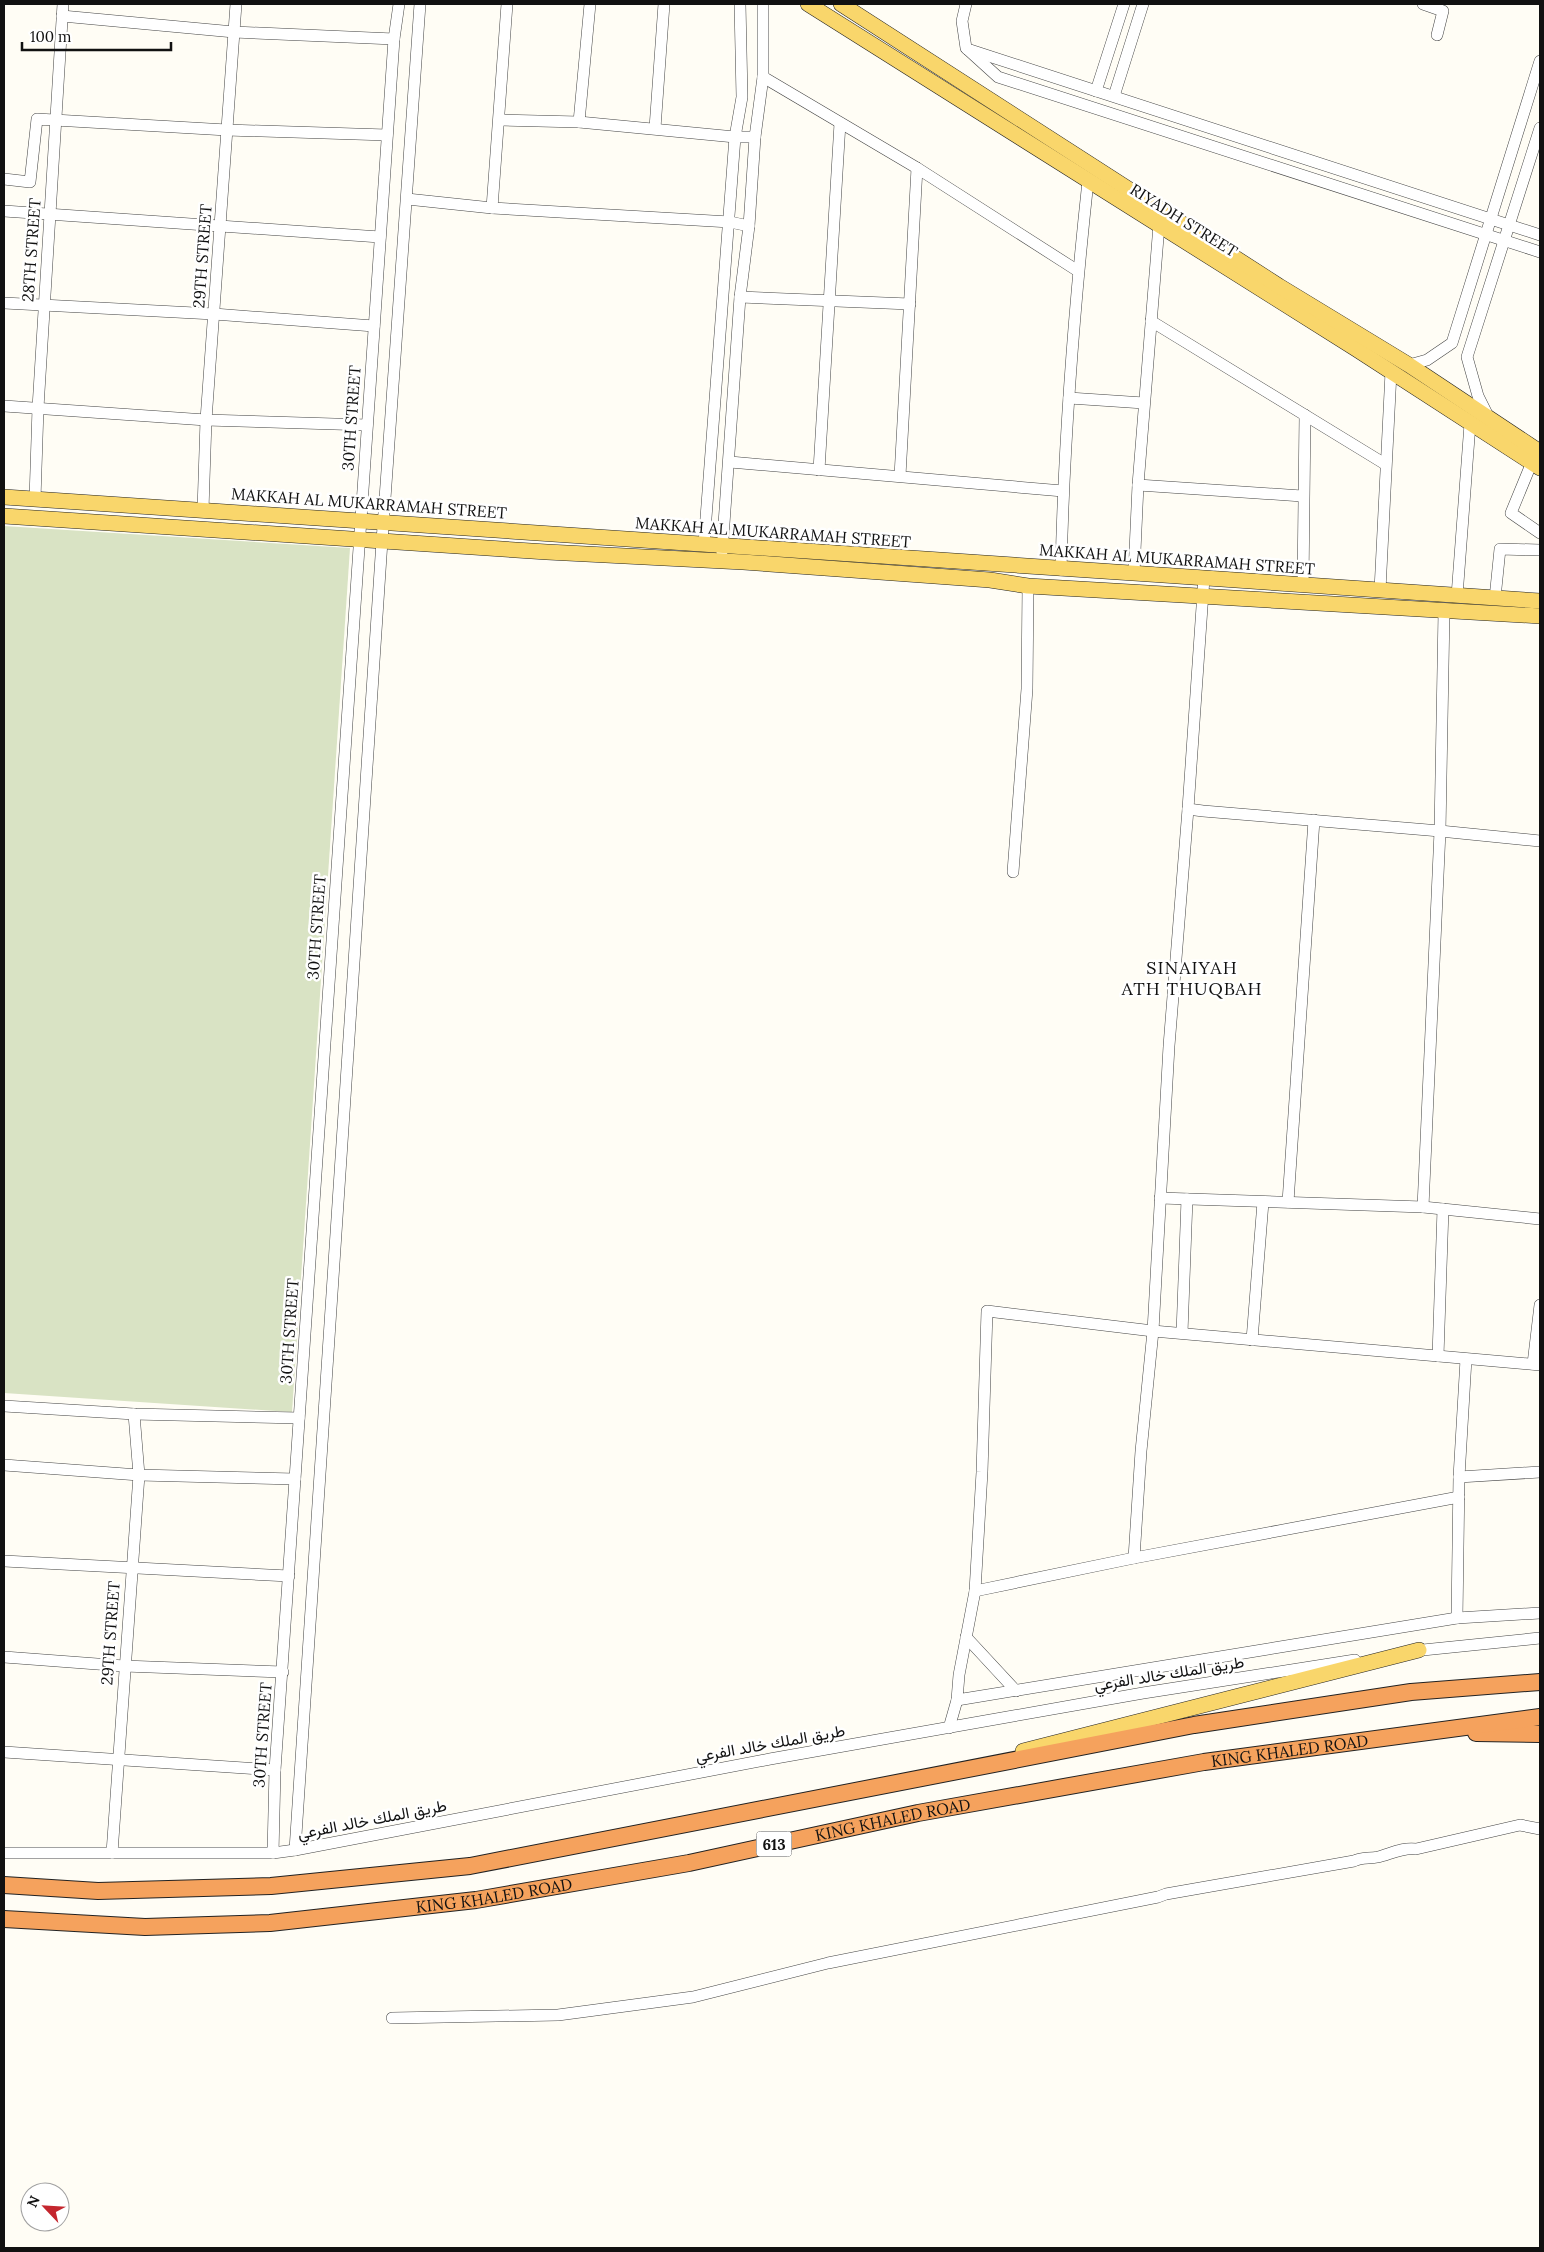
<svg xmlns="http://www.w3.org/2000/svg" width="1544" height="2252" font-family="Lora,Vazirmatn,serif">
	<rect width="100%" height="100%" fill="#fffdf5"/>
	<path fill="#d9e3c4" d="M4 526 350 548 292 1412 4 1393Z"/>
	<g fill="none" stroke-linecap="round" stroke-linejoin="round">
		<g stroke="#444" stroke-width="12">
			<g id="minor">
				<path d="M966 4 962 21 966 48 998 77 1540 252"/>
				<path d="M1423 4 1443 11 1437 35"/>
				<path d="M62 16 234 32 394 39"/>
				<path d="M967 49 1540 235"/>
				<path d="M763 77 917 168 1078 271"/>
				<path d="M1096 91 1124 4"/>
				<path d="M1114 96 1143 4"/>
				<path d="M500 120 579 122 735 137H755"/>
				<path d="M579 122 590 4"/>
				<path d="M655 128 664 4"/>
				<path d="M4 179 30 182 37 119 227 130 387 135"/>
				<path d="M407 199 492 208 730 222 749 226"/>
				<path d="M492 208 507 4"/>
				<path d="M4 211 380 237"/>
				<path d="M740 297 910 304"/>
				<path d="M4 303 214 314 374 326"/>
				<path d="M1151 321 1385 464"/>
				<path d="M1409 365 1427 360 1452 343 1540 61"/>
				<path d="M1069 398 1144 403"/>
				<path d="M4 406 206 420 367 425"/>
				<path d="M1489 418 1478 396 1467 357 1540 128"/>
				<path d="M730 462 1063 491"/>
				<path d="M1532 462 1511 513 1540 533"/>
				<path d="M819 470 840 123"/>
				<path d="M900 476 917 168"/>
				<path d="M1138 485 1302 496"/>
				<path d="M35 499 38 408 63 4"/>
				<path d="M203 510 206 420 236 4"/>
				<path d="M704 544 735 137 742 97 740 4"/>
				<path d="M722 552 740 297 749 226 755 137 763 77V4"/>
				<path d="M1061 570C1064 440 1074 310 1088 181"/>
				<path d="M1134 573 1138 485 1159 225"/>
				<path d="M1204 578 1188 809 1203 811 1440 831 1444 612"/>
				<path d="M1303 585 1305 415"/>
				<path d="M1380 590 1391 372"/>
				<path d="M1457 596 1470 424"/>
				<path d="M1495 598 1500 549 1540 550"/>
				<path d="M1013 872 1027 689 1028 586"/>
				<path d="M1160 1198 1423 1207 1540 1219"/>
				<path d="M1288 1202 1314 820"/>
				<path d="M1423 1207 1440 831 1540 841"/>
				<path d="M1182 1333 1187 1199"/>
				<path d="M1252 1340 1263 1202"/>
				<path d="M1438 1356 1443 1209"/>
				<path d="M1533 1364 1540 1305"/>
				<path d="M1540 1365 1153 1331 987 1311 982 1472 975 1591 959 1675 957 1700 1457 1618 1540 1613"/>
				<path d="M4 1406 134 1414 299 1418"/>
				<path d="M4 1465 139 1475 295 1479"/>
				<path d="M1459 1477 1540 1472"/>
				<path d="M1134 1558 1141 1451 1153 1331 1169 1046 1188 809"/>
				<path d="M4 1561 289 1576"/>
				<path d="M975 1591 1134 1558 1459 1497"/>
				<path d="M1457 1618 1459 1477 1466 1359"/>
				<path d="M966 1637 1016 1691"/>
				<path d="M1413 1651 1540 1638"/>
				<path d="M4 1657 124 1666 283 1672"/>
				<path d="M949 1728 957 1700"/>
				<path d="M4 1752 275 1770"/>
				<path d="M295 1850 382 541 420 4"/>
				<path d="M4 1853H273L295 1850 770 1759 1143 1693 1355 1660"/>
				<path d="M112 1853 139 1475 134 1414"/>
				<path d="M273 1853 275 1770 394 39 399 4"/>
				<path d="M392 2018 558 2015 693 1997 828 1963 1158 1897 1166 1894 1354 1861C1362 1857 1369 1859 1378 1857 1390 1854 1403 1847 1416 1849L1520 1825 1540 1829"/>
			</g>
		</g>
		<g stroke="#222" stroke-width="16">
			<g id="major">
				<path d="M808 4 1356 349 1540 468"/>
				<path d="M841 4 1279 286 1409 365 1540 452"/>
				<path d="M4 497C516 530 1028 566 1540 601"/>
				<path d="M4 516 547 552 743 562 990 580 1028 586 1540 616"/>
				<path d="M1023 1751 1419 1650"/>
			</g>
		</g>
		<g stroke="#222" stroke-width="18">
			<g id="highway">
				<path d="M1476 1733 1540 1734"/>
				<path d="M4 1885 98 1891 271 1886 470 1866 1194 1725 1411 1692 1540 1682"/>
				<path id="s1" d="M4 1919 145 1927 270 1923 476 1900 689 1863 918 1813 1204 1762 1540 1717"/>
			</g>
		</g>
		<use href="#minor" stroke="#fff" stroke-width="11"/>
		<use href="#major" stroke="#f9d66b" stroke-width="15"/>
		<use href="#highway" stroke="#f5a25d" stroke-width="16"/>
	</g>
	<g text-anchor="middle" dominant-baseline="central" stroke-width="5" stroke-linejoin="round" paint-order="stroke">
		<rect fill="#fff" stroke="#585858" stroke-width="1" x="756.5" y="1831.5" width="35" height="25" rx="4"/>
		<g font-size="15" font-weight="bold" fill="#111">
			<text x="774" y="1844">613</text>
		</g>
		<g font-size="16" fill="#111" stroke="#fff">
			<text transform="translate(1184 220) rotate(32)">RIYADH STREET</text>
			<text transform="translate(31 250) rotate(-86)">28TH STREET</text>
			<text transform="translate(202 256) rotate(-86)">29TH STREET</text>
			<text transform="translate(351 418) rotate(-86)">30TH STREET</text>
			<text transform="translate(369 503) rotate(4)">MAKKAH AL MUKARRAMAH STREET</text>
			<text transform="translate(773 532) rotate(4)">MAKKAH AL MUKARRAMAH STREET</text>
			<text transform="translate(1177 559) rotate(4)">MAKKAH AL MUKARRAMAH STREET</text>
			<text transform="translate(316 927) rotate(-86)">30TH STREET</text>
			<text transform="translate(289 1331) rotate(-86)">30TH STREET</text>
			<text transform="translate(110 1633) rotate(-86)">29TH STREET</text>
			<text transform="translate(1169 1673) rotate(-9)">طريق الملك خالد الفرعي</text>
			<text transform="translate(262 1735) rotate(-86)">30TH STREET</text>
			<text transform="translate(770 1743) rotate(-10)">طريق الملك خالد الفرعي</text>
			<text stroke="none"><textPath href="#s1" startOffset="1301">KING KHALED ROAD</textPath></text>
			<text transform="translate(372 1819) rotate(-11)">طريق الملك خالد الفرعي</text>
			<text stroke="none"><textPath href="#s1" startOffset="898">KING KHALED ROAD</textPath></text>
			<text stroke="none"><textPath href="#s1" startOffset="492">KING KHALED ROAD</textPath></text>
		</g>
		<g font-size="18" letter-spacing="1" fill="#111" stroke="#fff">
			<text x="1192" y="967">SINAIYAH<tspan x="1192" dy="21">ATH THUQBAH</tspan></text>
		</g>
	</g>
	<rect width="1544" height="2252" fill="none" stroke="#111111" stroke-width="10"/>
	<g transform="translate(45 2207) rotate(295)"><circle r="24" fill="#ffffff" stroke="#a0a0a0"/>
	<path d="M0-4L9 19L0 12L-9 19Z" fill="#c4262e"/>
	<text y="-8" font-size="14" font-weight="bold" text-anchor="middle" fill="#111111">N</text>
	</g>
	<path d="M22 42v8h149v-8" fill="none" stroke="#111111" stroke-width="2.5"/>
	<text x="30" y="42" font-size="15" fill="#111111" stroke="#ffffff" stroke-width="4" paint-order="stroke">100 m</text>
</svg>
